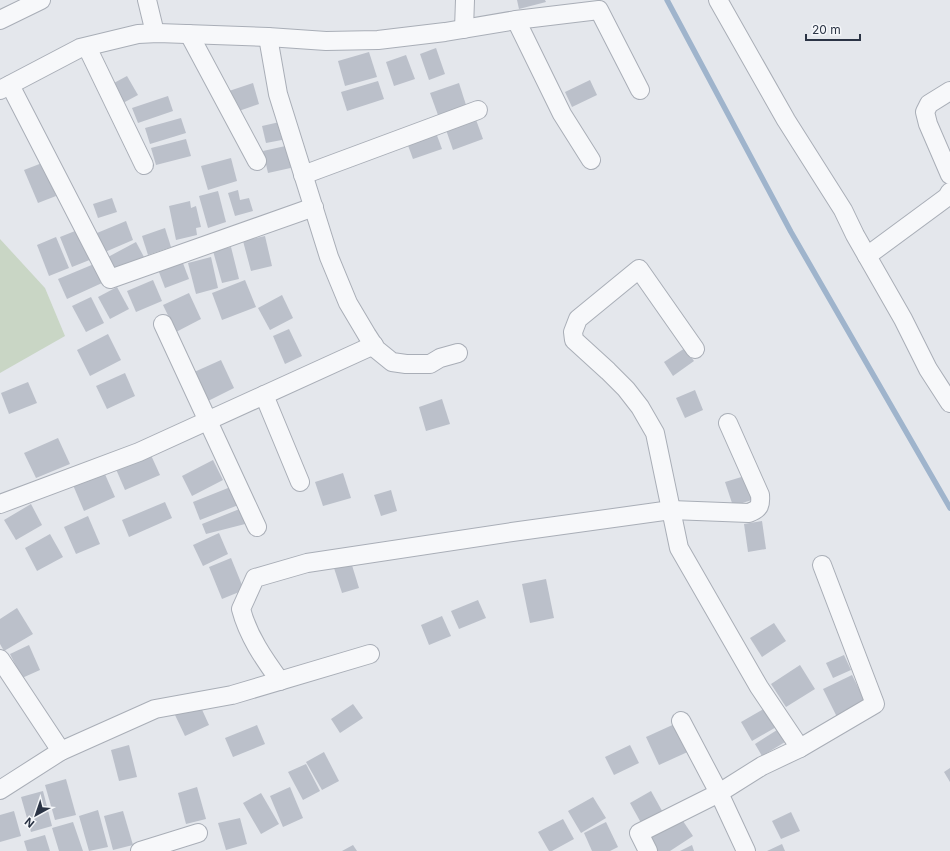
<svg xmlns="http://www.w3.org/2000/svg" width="950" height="851" font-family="Inter,sans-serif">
	<rect width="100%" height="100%" fill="#e4e7ec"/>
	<path fill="#c9d6c5" d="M0 239 45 288 65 336 0 373Z"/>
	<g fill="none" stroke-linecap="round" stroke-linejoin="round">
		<path stroke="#9fb4cc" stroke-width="5.5" d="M667 0 791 232 950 508"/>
	</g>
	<g fill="#bbc0ca">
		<path d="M517 0H545L546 2 519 9Z"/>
		<path d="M436 48 445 74 429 80 420 54Z"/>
		<path d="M369 52 377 77 345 86 338 61Z"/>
		<path d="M406 55 415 79 394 86 386 62Z"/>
		<path d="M127 76 138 95 123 103 112 84Z"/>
		<path d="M590 80 597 95 572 107 565 92Z"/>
		<path d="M378 81 384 99 347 111 341 92Z"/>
		<path d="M253 83 259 104 236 112 229 91Z"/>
		<path d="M459 83 466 105 438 115 430 93Z"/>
		<path d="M168 96 173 111 138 123 132 108Z"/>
		<path d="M475 117 483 139 453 150 445 127Z"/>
		<path d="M181 118 186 133 150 144 145 128Z"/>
		<path d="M284 121 287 139 266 143 262 126Z"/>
		<path d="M435 130 442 149 413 159 406 140Z"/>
		<path d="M186 139 191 156 156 165 151 148Z"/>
		<path d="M290 145 295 167 268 173 263 151Z"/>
		<path d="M231 158 237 181 208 190 201 166Z"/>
		<path d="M42 163 56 196 38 203 24 170Z"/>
		<path d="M238 190 240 200 249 198 253 211 235 216 228 193Z"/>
		<path d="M218 191 226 222 208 228 199 196Z"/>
		<path d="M112 198 117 212 98 218 93 204Z"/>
		<path d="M190 201 191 208 196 206 201 227 196 228 197 235 176 240 169 206Z"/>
		<path d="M126 221 133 240 105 252 97 233Z"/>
		<path d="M165 228 171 247 148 255 142 236Z"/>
		<path d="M80 229 92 259 72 267 60 237Z"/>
		<path d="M265 236 272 266 251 271 243 241Z"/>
		<path d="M56 237 69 268 49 276 37 245Z"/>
		<path d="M136 242 145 259 117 274 108 257Z"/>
		<path d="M231 247 239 279 222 283 213 251Z"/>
		<path d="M211 257 218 288 196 294 188 263Z"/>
		<path d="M181 258 189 279 165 288 157 267Z"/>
		<path d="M94 264 102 283 67 299 58 279Z"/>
		<path d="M153 280 162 301 136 312 127 291Z"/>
		<path d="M245 280 256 307 222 320 212 293Z"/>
		<path d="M117 287 129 309 110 319 98 297Z"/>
		<path d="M189 293 201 319 176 332 163 305Z"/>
		<path d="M282 295 293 318 270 330 258 308Z"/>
		<path d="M91 297 104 323 86 332 72 306Z"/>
		<path d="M289 329 302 356 285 364 273 336Z"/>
		<path d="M108 334 121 360 90 376 77 350Z"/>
		<path d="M685 348 694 361 673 376 664 362Z"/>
		<path d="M221 360 234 388 206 402 192 373Z"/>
		<path d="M125 373 135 396 107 409 96 386Z"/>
		<path d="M28 382 37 403 9 414 1 393Z"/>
		<path d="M695 390 703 410 685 418 676 398Z"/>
		<path d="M442 399 450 424 426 431 419 407Z"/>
		<path d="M58 438 70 464 36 478 24 453Z"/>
		<path d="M150 453 160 475 125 490 115 467Z"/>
		<path d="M213 460 223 480 192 496 182 476Z"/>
		<path d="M104 472 115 497 84 511 73 485Z"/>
		<path d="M343 473 351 498 323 506 315 482Z"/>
		<path d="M748 475 755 499 733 506 725 482Z"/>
		<path d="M233 486 241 504 200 520 193 502Z"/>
		<path d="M391 490 397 511 381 516 374 495Z"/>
		<path d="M165 502 172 518 129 537 122 520Z"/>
		<path d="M31 504 42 525 16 540 4 520Z"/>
		<path d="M242 508 249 523 206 534 202 524Z"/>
		<path d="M88 516 100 544 76 554 64 527Z"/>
		<path d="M762 521 766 549 748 552 744 524Z"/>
		<path d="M219 533 228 554 203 566 193 545Z"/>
		<path d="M50 534 63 557 37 571 25 548Z"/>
		<path d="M231 558 244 590 222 599 209 567Z"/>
		<path d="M351 562 359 588 342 593 334 568Z"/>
		<path d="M546 579 554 618 530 623 522 584Z"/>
		<path d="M478 600 486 618 459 629 451 611Z"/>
		<path d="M17 608 33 634 4 651 0 644V619Z"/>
		<path d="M442 616 451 636 429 645 421 625Z"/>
		<path d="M774 623 786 641 762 657 750 638Z"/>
		<path d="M29 645 40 670 22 678 10 654Z"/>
		<path d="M844 655 851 670 833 678 826 663Z"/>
		<path d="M800 665 815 689 786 707 771 684Z"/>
		<path d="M852 675 866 703 837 717 823 689Z"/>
		<path d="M199 703 209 725 185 736 175 715Z"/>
		<path d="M353 704 363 718 340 733 331 719Z"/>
		<path d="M767 707 778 726 752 741 741 722Z"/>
		<path d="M679 722 692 750 659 765 646 737Z"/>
		<path d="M257 725 265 744 233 757 225 738Z"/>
		<path d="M777 730 785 742 762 756 755 744Z"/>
		<path d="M129 745 137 777 119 781 111 750Z"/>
		<path d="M630 745 639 763 614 775 605 757Z"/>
		<path d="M324 752 339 781 322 790 306 762Z"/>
		<path d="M306 764 320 791 303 800 288 772Z"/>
		<path d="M950 768V782L944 772Z"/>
		<path d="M66 779 76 815 55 820 45 785Z"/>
		<path d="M197 787 206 819 186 824 178 793Z"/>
		<path d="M290 787 303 818 283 827 270 796Z"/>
		<path d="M43 791 52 826 31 832 21 797Z"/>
		<path d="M651 791 666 818 645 830 630 803Z"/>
		<path d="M261 793 279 824 261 834 243 803Z"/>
		<path d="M593 797 606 818 581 833 568 811Z"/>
		<path d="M98 810 108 847 89 851 79 816Z"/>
		<path d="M14 811 21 836 0 842V815Z"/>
		<path d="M123 811 133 845 113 850 104 816Z"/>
		<path d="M791 812 800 831 781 839 772 821Z"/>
		<path d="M240 818 247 844 226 850 218 823Z"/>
		<path d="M681 818 693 836 670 851H656L649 839Z"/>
		<path d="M563 819 574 839 552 851H549L538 832Z"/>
		<path d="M73 822 83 851H59L52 828Z"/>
		<path d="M606 822 618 847 610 851H592L584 833Z"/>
		<path d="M45 835 50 851H27L24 841Z"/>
		<path d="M782 844 785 851H767Z"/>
		<path d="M353 845 357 851H342Z"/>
		<path d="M692 845 694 851H680Z"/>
	</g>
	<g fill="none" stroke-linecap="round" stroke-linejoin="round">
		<g stroke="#a9aeb7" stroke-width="20">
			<g id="minor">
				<path d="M147 0 155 33"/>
				<path d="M718 0 786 120 843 210 855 235 903 319 928 369 950 403"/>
				<path d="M0 20 41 0"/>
				<path d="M516 20 599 10 640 90"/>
				<path d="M464 29 465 0"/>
				<path d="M189 34 257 161"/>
				<path d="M268 37 278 94 329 257 348 303 367 335 376 349 392 362 406 364H430L440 358 458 353"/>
				<path d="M87 47 144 165"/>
				<path d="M10 85 110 279 314 207"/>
				<path d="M0 90 80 48 138 34 158 33 268 37 326 41 378 40 445 32 516 20 562 114 591 160"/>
				<path d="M950 91 929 104 925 112 928 124 950 175"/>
				<path d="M303 175 478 110"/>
				<path d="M867 256 947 197 950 192"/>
				<path d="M163 324 257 527"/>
				<path d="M264 395 300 482"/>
				<path d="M0 504 139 452 374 345"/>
				<path d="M0 659 61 751"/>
				<path d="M280 681C264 659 248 636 241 609L255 578 307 563 512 532 671 510 749 513C759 509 761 506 760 495L728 423"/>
				<path d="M681 721 719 793 746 851"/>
				<path d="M800 748 875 704 822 565"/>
				<path d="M0 790 61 751 155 709 232 695 370 654"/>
				<path d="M140 851 198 833"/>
				<path d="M648 851 639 833 719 793 762 766 800 748 759 687 679 548 655 433 640 407 626 389 608 371 574 340 573 332 578 319 639 269 695 349"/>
			</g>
		</g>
		<use href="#minor" stroke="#f7f8fa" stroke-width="18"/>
	</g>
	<g transform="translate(36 815) rotate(220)" stroke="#f4f6f9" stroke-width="3" paint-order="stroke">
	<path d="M0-3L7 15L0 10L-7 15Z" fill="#2b3445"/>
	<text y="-6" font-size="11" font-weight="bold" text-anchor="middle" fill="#2b3445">N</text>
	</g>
	<path d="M806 34v6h54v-6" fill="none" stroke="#2b3445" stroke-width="2"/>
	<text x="812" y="34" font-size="12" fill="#2b3445" stroke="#f4f6f9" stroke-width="3" paint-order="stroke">20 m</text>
</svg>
